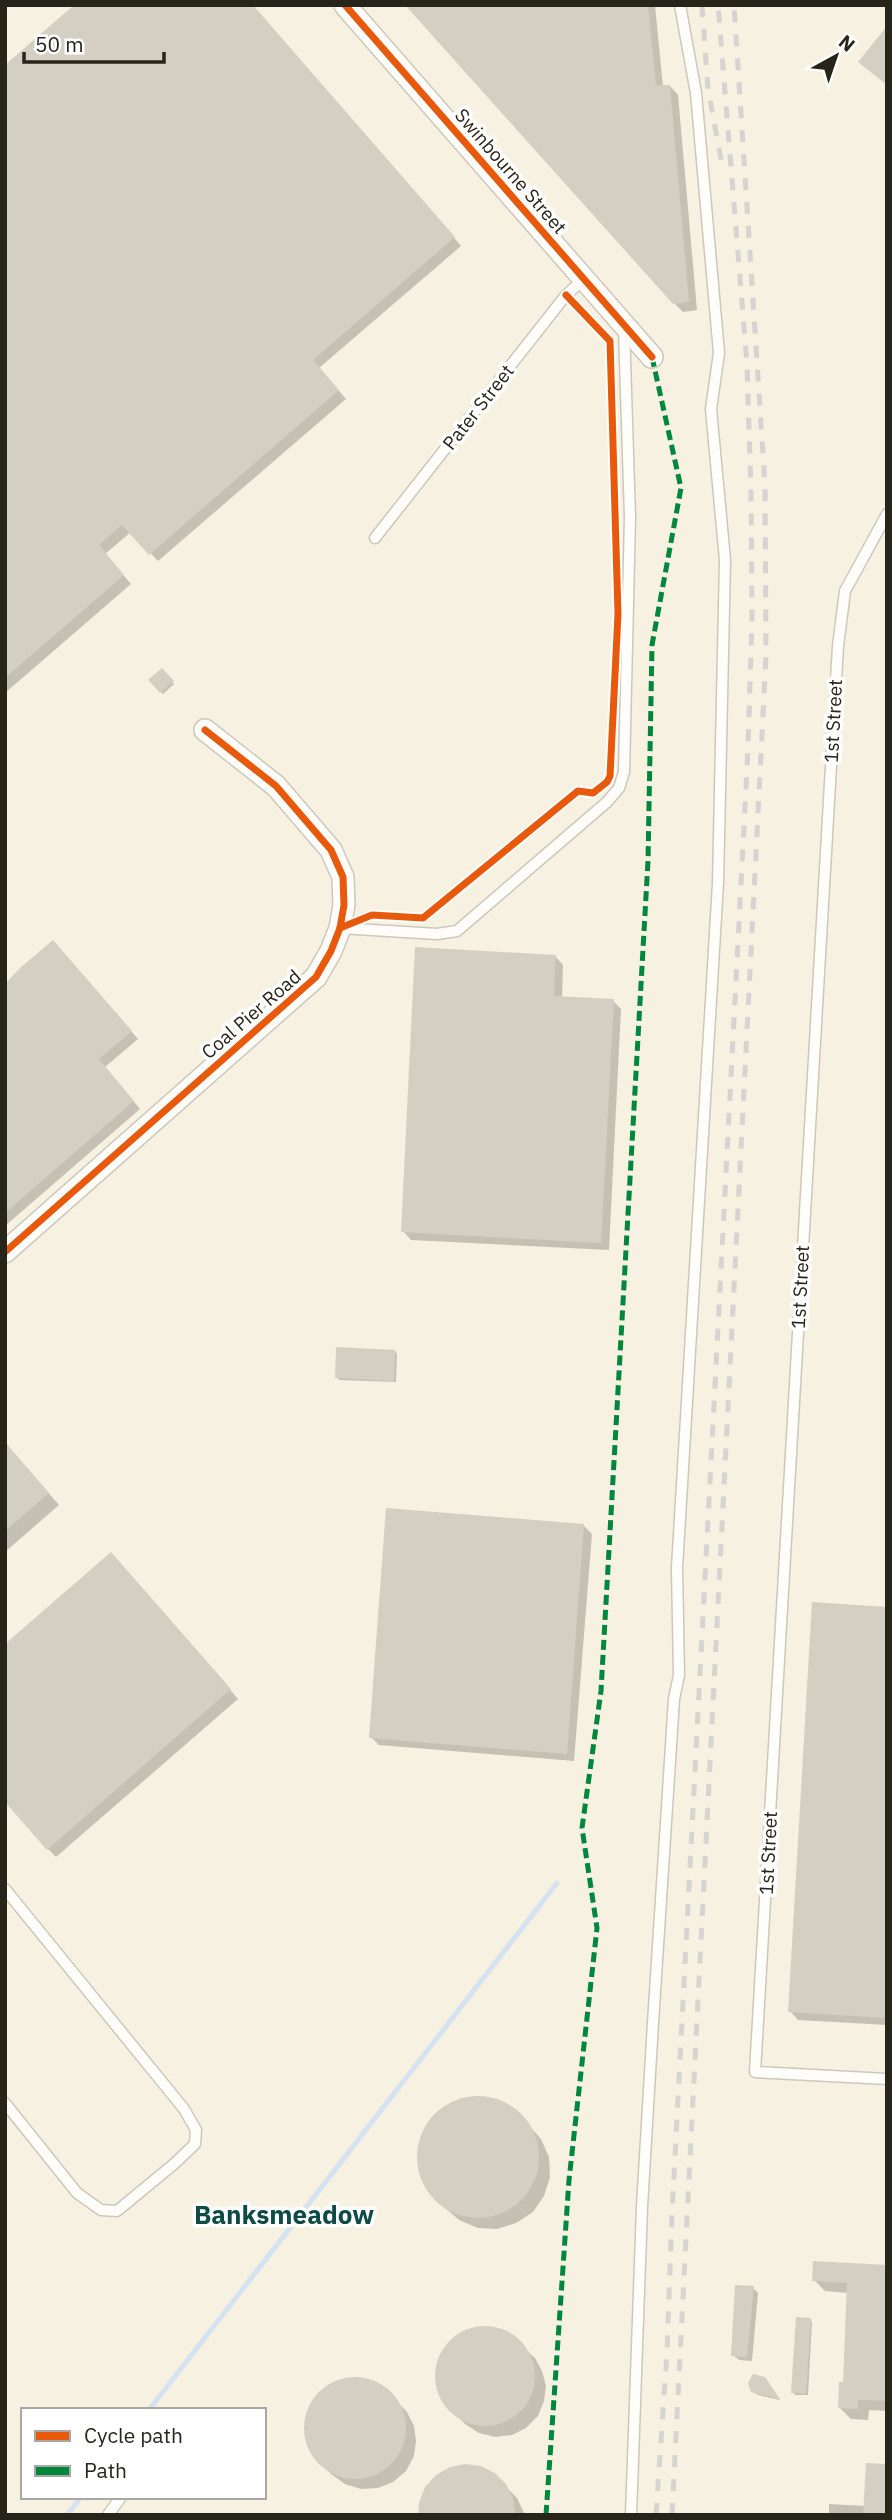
<svg xmlns="http://www.w3.org/2000/svg" width="892" height="2520" font-family="'IBM Plex Sans',sans-serif">
	<rect width="100%" height="100%" fill="#f6f1e0"/>
	<g fill="#0003">
		<path d="M252 5 461 246 319 368 346 399 158 561 131 532 105 554 131 584 5 693V67Z"/>
		<path d="M407 5H655L663 87 670 86 678 95 697 310 683 312 674 303Z"/>
		<path d="M162 670 174 684 163 694 151 680Z"/>
		<path d="M60 950 138 1039 105 1067 140 1109 5 1226V987Z"/>
		<path d="M555 956 563 965 562 998 613 1001 621 1009 609 1250 411 1240 403 1231Z"/>
		<path d="M395 1351 397 1354 396 1382 339 1380 337 1378Z"/>
		<path d="M5 1443 59 1505 5 1552Z"/>
		<path d="M583 1525 592 1534 574 1761 379 1745 371 1737Z"/>
		<path d="M119 1562 238 1699 56 1857 48 1849Z"/>
		<path d="M887 1609V2025L798 2020 790 2011Z"/>
		<path d="M480 2097 500 2101 516 2111 541 2139 549 2157 550 2177 544 2196 533 2212 516 2223 497 2229 478 2228 459 2220 444 2207 432 2195 422 2178 418 2159 421 2140 429 2122 443 2108 461 2100Z"/>
		<path d="M887 2267V2411L869 2410 868 2420 851 2419 840 2408 844 2384 849 2293 825 2291 814 2280Z"/>
		<path d="M753 2288 758 2293 752 2361 739 2360 733 2355Z"/>
		<path d="M810 2320 812 2322 808 2395H795L793 2392Z"/>
		<path d="M482 2328 497 2330 511 2336 535 2358 542 2371 546 2386 544 2401 538 2416 526 2428 512 2435 495 2437 479 2433 465 2424 442 2399 437 2383 438 2366 444 2351 454 2339 467 2332Z"/>
		<path d="M356 2379 371 2381 384 2389 407 2412 414 2426 416 2441 414 2456 406 2471 393 2482 378 2488 361 2489 345 2484 331 2474 309 2448 306 2431 307 2414 315 2399 327 2387 340 2381Z"/>
		<path d="M767 2382 780 2400 758 2395 753 2392Z"/>
		<path d="M494 2475 517 2498 525 2515H420Z"/>
		<path d="M829 2504 865 2506 887 2515H829Z"/>
	</g>
	<g fill="none" stroke-linecap="round" stroke-linejoin="round">
		<g stroke="#d5e2f2" stroke-width="5">
			<path d="M149 2410 557 1883"/>
			<path d="M67 2515 81 2497"/>
		</g>
	</g>
	<g fill="#d4cfc3">
		<path d="M74 5H253L455 237 313 360 339 390 149 555 122 525 99 545 124 575 5 678V65Z"/>
		<path d="M405 5H648L656 85H670L689 302 673 304Z"/>
		<path d="M887 26V85L858 62Z"/>
		<path d="M162 668 174 681 160 693 148 680Z"/>
		<path d="M53 940 132 1031 99 1059 134 1101 5 1213V984L20 968Z"/>
		<path d="M415 947 556 955 554 996 614 999 601 1243 401 1232Z"/>
		<path d="M336 1347 395 1350 394 1381 335 1378Z"/>
		<path d="M5 1442 49 1493 5 1531Z"/>
		<path d="M386 1508 584 1524 567 1754 369 1738Z"/>
		<path d="M111 1552 231 1689 47 1850 5 1802V1644Z"/>
		<path d="M812 1602 887 1607V2018L788 2012Z"/>
		<circle cx="478" cy="2157" r="61"/>
		<path d="M813 2261 887 2265V2401L858 2400V2409L838 2408 839 2382H843L847 2283 812 2281Z"/>
		<path d="M735 2285 754 2286 747 2357 731 2356Z"/>
		<path d="M796 2317 811 2318 806 2394 791 2393Z"/>
		<circle cx="485" cy="2376" r="50"/>
		<path d="M753 2374 765 2377 780 2399 751 2392 748 2383Z"/>
		<circle cx="355" cy="2428" r="51"/>
		<path d="M866 2463 887 2464V2515H863Z"/>
		<path d="M465 2464 481 2466 495 2473 506 2484 513 2498 516 2515H418L419 2503 425 2487 436 2475 450 2467Z"/>
	</g>
	<g fill="none" stroke-linecap="round" stroke-linejoin="round">
		<g stroke="#ccc8bc" stroke-width="13">
			<g id="lane">
				<path d="M887 514 845 591 838 646 755 2072 887 2079"/>
				<path d="M375 538 566 295 584 279"/>
				<path d="M340 928 437 934 457 931 607 802 619 788 624 772 630 517 624 328"/>
				<path d="M5 1889 184 2109 196 2130 195 2144 174 2164 117 2211 101 2210 77 2193 5 2103"/>
				<path d="M108 2515 121 2497"/>
				<path d="M631 2515 642 2207 653 2023 674 1699 679 1675 677 1568 718 883 725 560 711 409 719 353 696 93 680 5"/>
			</g>
		</g>
		<g stroke="#ccc8bc" stroke-width="24">
			<g id="street">
				<path d="M345 5 652 357"/>
				<path d="M5 1252 316 977 331 951 340 928 344 905 343 877 331 850 276 786 205 730"/>
			</g>
		</g>
		<use href="#lane" stroke="#fefdfa" stroke-width="10"/>
		<use href="#street" stroke="#fefdfa" stroke-width="21"/>
		<g stroke="#d6d4d0" stroke-width="5" stroke-dasharray="12 12" stroke-linecap="butt">
			<path d="M702 5 708 89 722 165"/>
			<path d="M656 2515 667 2352 672 2214 748 749 752 619 751 489 747 365 718 5"/>
			<path d="M672 2515 766 655 765 486 734 5"/>
		</g>
		<path stroke="#00873e" stroke-width="5" stroke-dasharray="10 5" stroke-linecap="butt" d="M546 2515 569 2180 597 1928 582 1828 601 1691 648 861 652 645 681 488 652 357"/>
		<g stroke="#fff" stroke-width="11">
			<g id="cycleway">
				<path d="M345 5 652 357"/>
				<path d="M340 928 372 915 423 918 578 791 593 793 607 782 610 776 618 614 610 341 566 295"/>
				<path d="M5 1252 316 977 331 951 340 928 344 905 343 877 331 850 276 786 205 730"/>
			</g>
		</g>
		<use href="#cycleway" stroke="#e8590c" stroke-width="7"/>
	</g>
	<g text-anchor="middle" dominant-baseline="central" stroke-width="7" stroke-linejoin="round" paint-order="stroke">
		<g font-size="19" fill="#272419" stroke="#fff">
			<text transform="translate(511 171) rotate(49)">Swinbourne Street</text>
			<text transform="translate(478 407) rotate(-52)">Pater Street</text>
			<text transform="translate(833 721) rotate(-87)">1st Street</text>
			<text transform="translate(251 1014) rotate(-41)">Coal Pier Road</text>
			<text transform="translate(800 1287) rotate(-87)">1st Street</text>
			<text transform="translate(768 1853) rotate(-87)">1st Street</text>
		</g>
		<g font-size="26" font-weight="bold" fill="#0e4b46" stroke="#fff">
			<text x="284" y="2214">Banksmeadow</text>
		</g>
	</g>
	<rect width="892" height="2520" fill="none" stroke="#272419" stroke-width="14"/>
	<rect x="21" y="2408" width="245" height="91" fill="#ffffff" stroke="#a9a7a3" stroke-width="2"/>
	<rect x="35" y="2431" width="35" height="10" fill="#e8590c" stroke="#a9a7a3" stroke-width="2"/>
	<text x="84" y="2443" font-size="21" fill="#272419">Cycle path</text>
	<rect x="35" y="2466" width="35" height="10" fill="#00873e" stroke="#a9a7a3" stroke-width="2"/>
	<text x="84" y="2478" font-size="21" fill="#272419">Path</text>
	<g transform="translate(836 56) rotate(40)" stroke="#ffffff" stroke-width="5" paint-order="stroke">
	<path d="M0-5L12 26L0 18L-12 26Z" fill="#272419"/>
	<text y="-10" font-size="19" font-weight="bold" text-anchor="middle" fill="#272419">N</text>
	</g>
	<path d="M24 52v10h140v-10" fill="none" stroke="#272419" stroke-width="3.5"/>
	<text x="35" y="52" font-size="21" fill="#272419" stroke="#ffffff" stroke-width="5" paint-order="stroke">50 m</text>
</svg>
